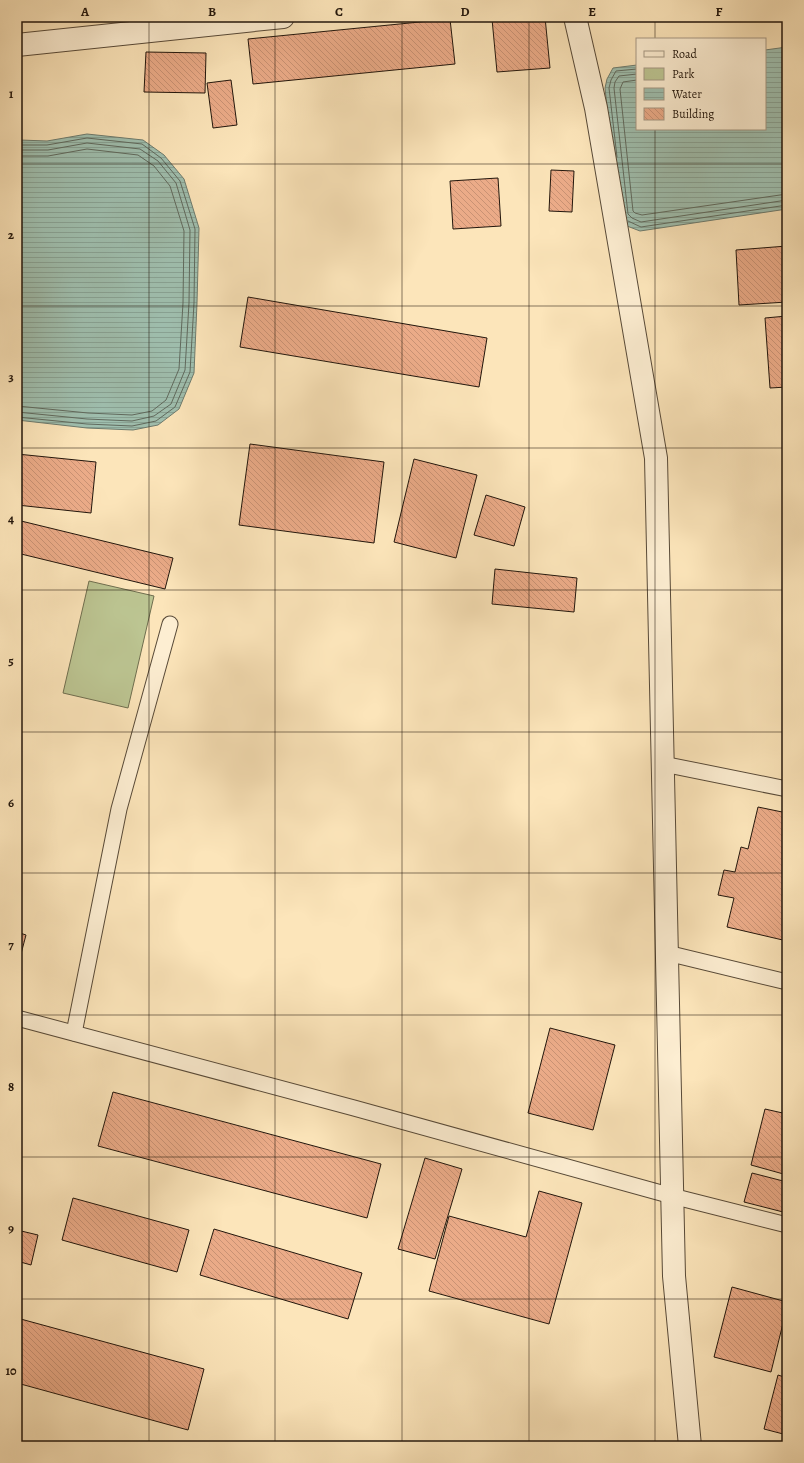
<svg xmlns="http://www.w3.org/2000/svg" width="804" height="1463" font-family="Alegreya,serif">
	<defs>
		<pattern id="water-rules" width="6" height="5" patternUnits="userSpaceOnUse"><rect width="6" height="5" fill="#9fbfaf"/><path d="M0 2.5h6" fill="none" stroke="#89a395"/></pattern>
		<pattern id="building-back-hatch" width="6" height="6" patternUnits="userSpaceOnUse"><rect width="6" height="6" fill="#ebab88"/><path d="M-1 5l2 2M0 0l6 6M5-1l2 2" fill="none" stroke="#c99274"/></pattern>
	</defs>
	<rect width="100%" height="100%" fill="#fce5ba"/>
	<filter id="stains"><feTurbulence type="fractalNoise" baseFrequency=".005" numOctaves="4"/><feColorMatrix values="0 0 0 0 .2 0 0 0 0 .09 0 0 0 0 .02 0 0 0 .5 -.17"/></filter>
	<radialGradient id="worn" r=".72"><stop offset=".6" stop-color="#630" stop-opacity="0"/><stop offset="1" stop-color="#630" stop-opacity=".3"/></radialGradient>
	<path fill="#bcc592" stroke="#6f6e4f" d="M89 581 154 596 128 708 63 693Z"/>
	<g fill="url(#water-rules)" stroke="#6d7b6e">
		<path d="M787 47V209L640 231 627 226 619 219 605 88 607 79 613 68 637 65V129H765V50Z"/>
		<path d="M87 134 143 140 164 155 184 179 199 228 197 303 194 373 179 409 158 425 133 430 87 428 17 420V142L20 140 47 141Z"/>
	</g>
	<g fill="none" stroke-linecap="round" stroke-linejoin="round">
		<g stroke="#606a5e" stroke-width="1">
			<path d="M637 74 619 76 615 82 614 88 628 214 632 218 641 222 787 200"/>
			<path d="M637 80 623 82 620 89 633 211 635 213 642 215 787 194"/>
			<path d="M17 145H47L87 138 142 144 161 158 180 181 195 229 194 303 190 372 175 407 156 421 132 426 87 424 17 417"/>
			<path d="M17 150H48L87 143 140 149 158 161 176 183 190 230 189 303 185 370 171 404 154 416 132 421 87 419 17 412"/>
			<path d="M17 156H48L87 149 138 155 154 166 170 186 184 231 183 303 179 369 166 400 152 411 132 415 88 413 17 406"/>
			<path d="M617 157 609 88 611 80 616 71 637 69"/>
			<path d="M628 221 641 227 787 205"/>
		</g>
	</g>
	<g fill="url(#building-back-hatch)" stroke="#22160c">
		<path d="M510 17H545L550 68 497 72 492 19Z"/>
		<path d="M450 19 455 64 253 84 248 39Z"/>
		<path d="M146 52 206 53 205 93 144 92Z"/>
		<path d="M231 80 237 125 213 128 207 83Z"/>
		<path d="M551 170 574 171 572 212 549 211Z"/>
		<path d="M498 178 501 226 453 229 450 181Z"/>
		<path d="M787 246V302L739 305 736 250Z"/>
		<path d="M248 297 487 338 479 387 240 347Z"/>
		<path d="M787 316V387L770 388 765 318Z"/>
		<path d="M250 444 384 462 374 543 239 525Z"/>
		<path d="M17 454 96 462 91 513 17 505Z"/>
		<path d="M414 459 477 475 456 558 394 542Z"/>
		<path d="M486 495 525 507 514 546 474 535Z"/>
		<path d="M17 520 173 558 165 589 17 553Z"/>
		<path d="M495 569 577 578 574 612 492 604Z"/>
		<path d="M758 807 787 813V941L727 927 734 898 718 895 724 870 735 872 741 847 748 849Z"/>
		<path d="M17 932 26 935 17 969Z"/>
		<path d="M550 1028 615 1045 593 1130 528 1113Z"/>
		<path d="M113 1092 381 1164 367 1218 98 1146Z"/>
		<path d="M765 1109 787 1114V1175L751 1165Z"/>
		<path d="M425 1158 462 1169 435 1259 398 1249Z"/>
		<path d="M752 1173 787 1182V1213L744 1202Z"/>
		<path d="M539 1191 582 1203 549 1324 429 1291 449 1216 526 1237Z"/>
		<path d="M73 1198 189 1230 177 1272 62 1240Z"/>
		<path d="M214 1229 362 1273 348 1319 200 1275Z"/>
		<path d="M17 1230 38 1235 31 1265 17 1261Z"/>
		<path d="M732 1287 787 1302V1307L771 1372 714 1357Z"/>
		<path d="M17 1318 204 1369 188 1430 17 1383Z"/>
		<path d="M778 1375 787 1378V1435L764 1429Z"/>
		<path d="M17 1440 41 1446H17Z"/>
	</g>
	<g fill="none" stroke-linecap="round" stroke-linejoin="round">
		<g stroke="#584a38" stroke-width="17">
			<g id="service">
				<path d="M663 764 787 789"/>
				<path d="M667 953 787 982"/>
				<path d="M17 1018 354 1108 672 1196 787 1225"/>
				<path d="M74 1033 119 809 170 624"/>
			</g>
		</g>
		<g stroke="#584a38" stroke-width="24">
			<g id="tertiary">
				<path d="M575 17 596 108 656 458 674 1276 690 1446"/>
				<path d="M17 45 283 17"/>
			</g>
		</g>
		<use href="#service" stroke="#fdeed2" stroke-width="15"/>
		<use href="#tertiary" stroke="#fdeed2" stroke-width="22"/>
	</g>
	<path fill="none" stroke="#22160c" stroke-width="1" stroke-opacity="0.55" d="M149 17V1446M275 17V1446M402 17V1446M529 17V1446M655 17V39M655 129V1446M17 164H787M17 306H787M17 448H787M17 590H787M17 732H787M17 873H787M17 1015H787M17 1157H787M17 1299H787"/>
	<rect width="804" height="1463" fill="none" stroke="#fce5ba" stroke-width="44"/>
	<rect x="636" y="38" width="130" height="92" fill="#fdeed2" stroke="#a59883"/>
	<rect x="644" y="51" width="20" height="6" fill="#fdeed2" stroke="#a59883"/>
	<text x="672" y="58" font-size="12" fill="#22160c">Road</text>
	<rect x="644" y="68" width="20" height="12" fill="#bcc592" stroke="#a59883"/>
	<text x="672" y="78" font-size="12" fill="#22160c">Park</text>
	<rect x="644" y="88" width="20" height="12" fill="url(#water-rules)" stroke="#a59883"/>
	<text x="672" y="98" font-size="12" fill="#22160c">Water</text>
	<rect x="644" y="108" width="20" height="12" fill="url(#building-back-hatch)" stroke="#a59883"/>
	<text x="672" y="118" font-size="12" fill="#22160c">Building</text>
	<rect x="22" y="22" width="760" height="1419" fill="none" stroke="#22160c" stroke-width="1.5"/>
	<g font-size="13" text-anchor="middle" font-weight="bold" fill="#22160c">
		<text x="85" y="16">A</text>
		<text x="212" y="16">B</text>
		<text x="339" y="16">C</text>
		<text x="465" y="16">D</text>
		<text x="592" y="16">E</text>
		<text x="719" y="16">F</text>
		<text x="11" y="98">1</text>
		<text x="11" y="239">2</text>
		<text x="11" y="381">3</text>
		<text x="11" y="523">4</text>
		<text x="11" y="665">5</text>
		<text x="11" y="807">6</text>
		<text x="11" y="949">7</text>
		<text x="11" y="1091">8</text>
		<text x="11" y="1233">9</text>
		<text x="11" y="1375">10</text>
	</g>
	<rect width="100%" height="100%" filter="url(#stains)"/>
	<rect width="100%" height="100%" fill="url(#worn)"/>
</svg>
